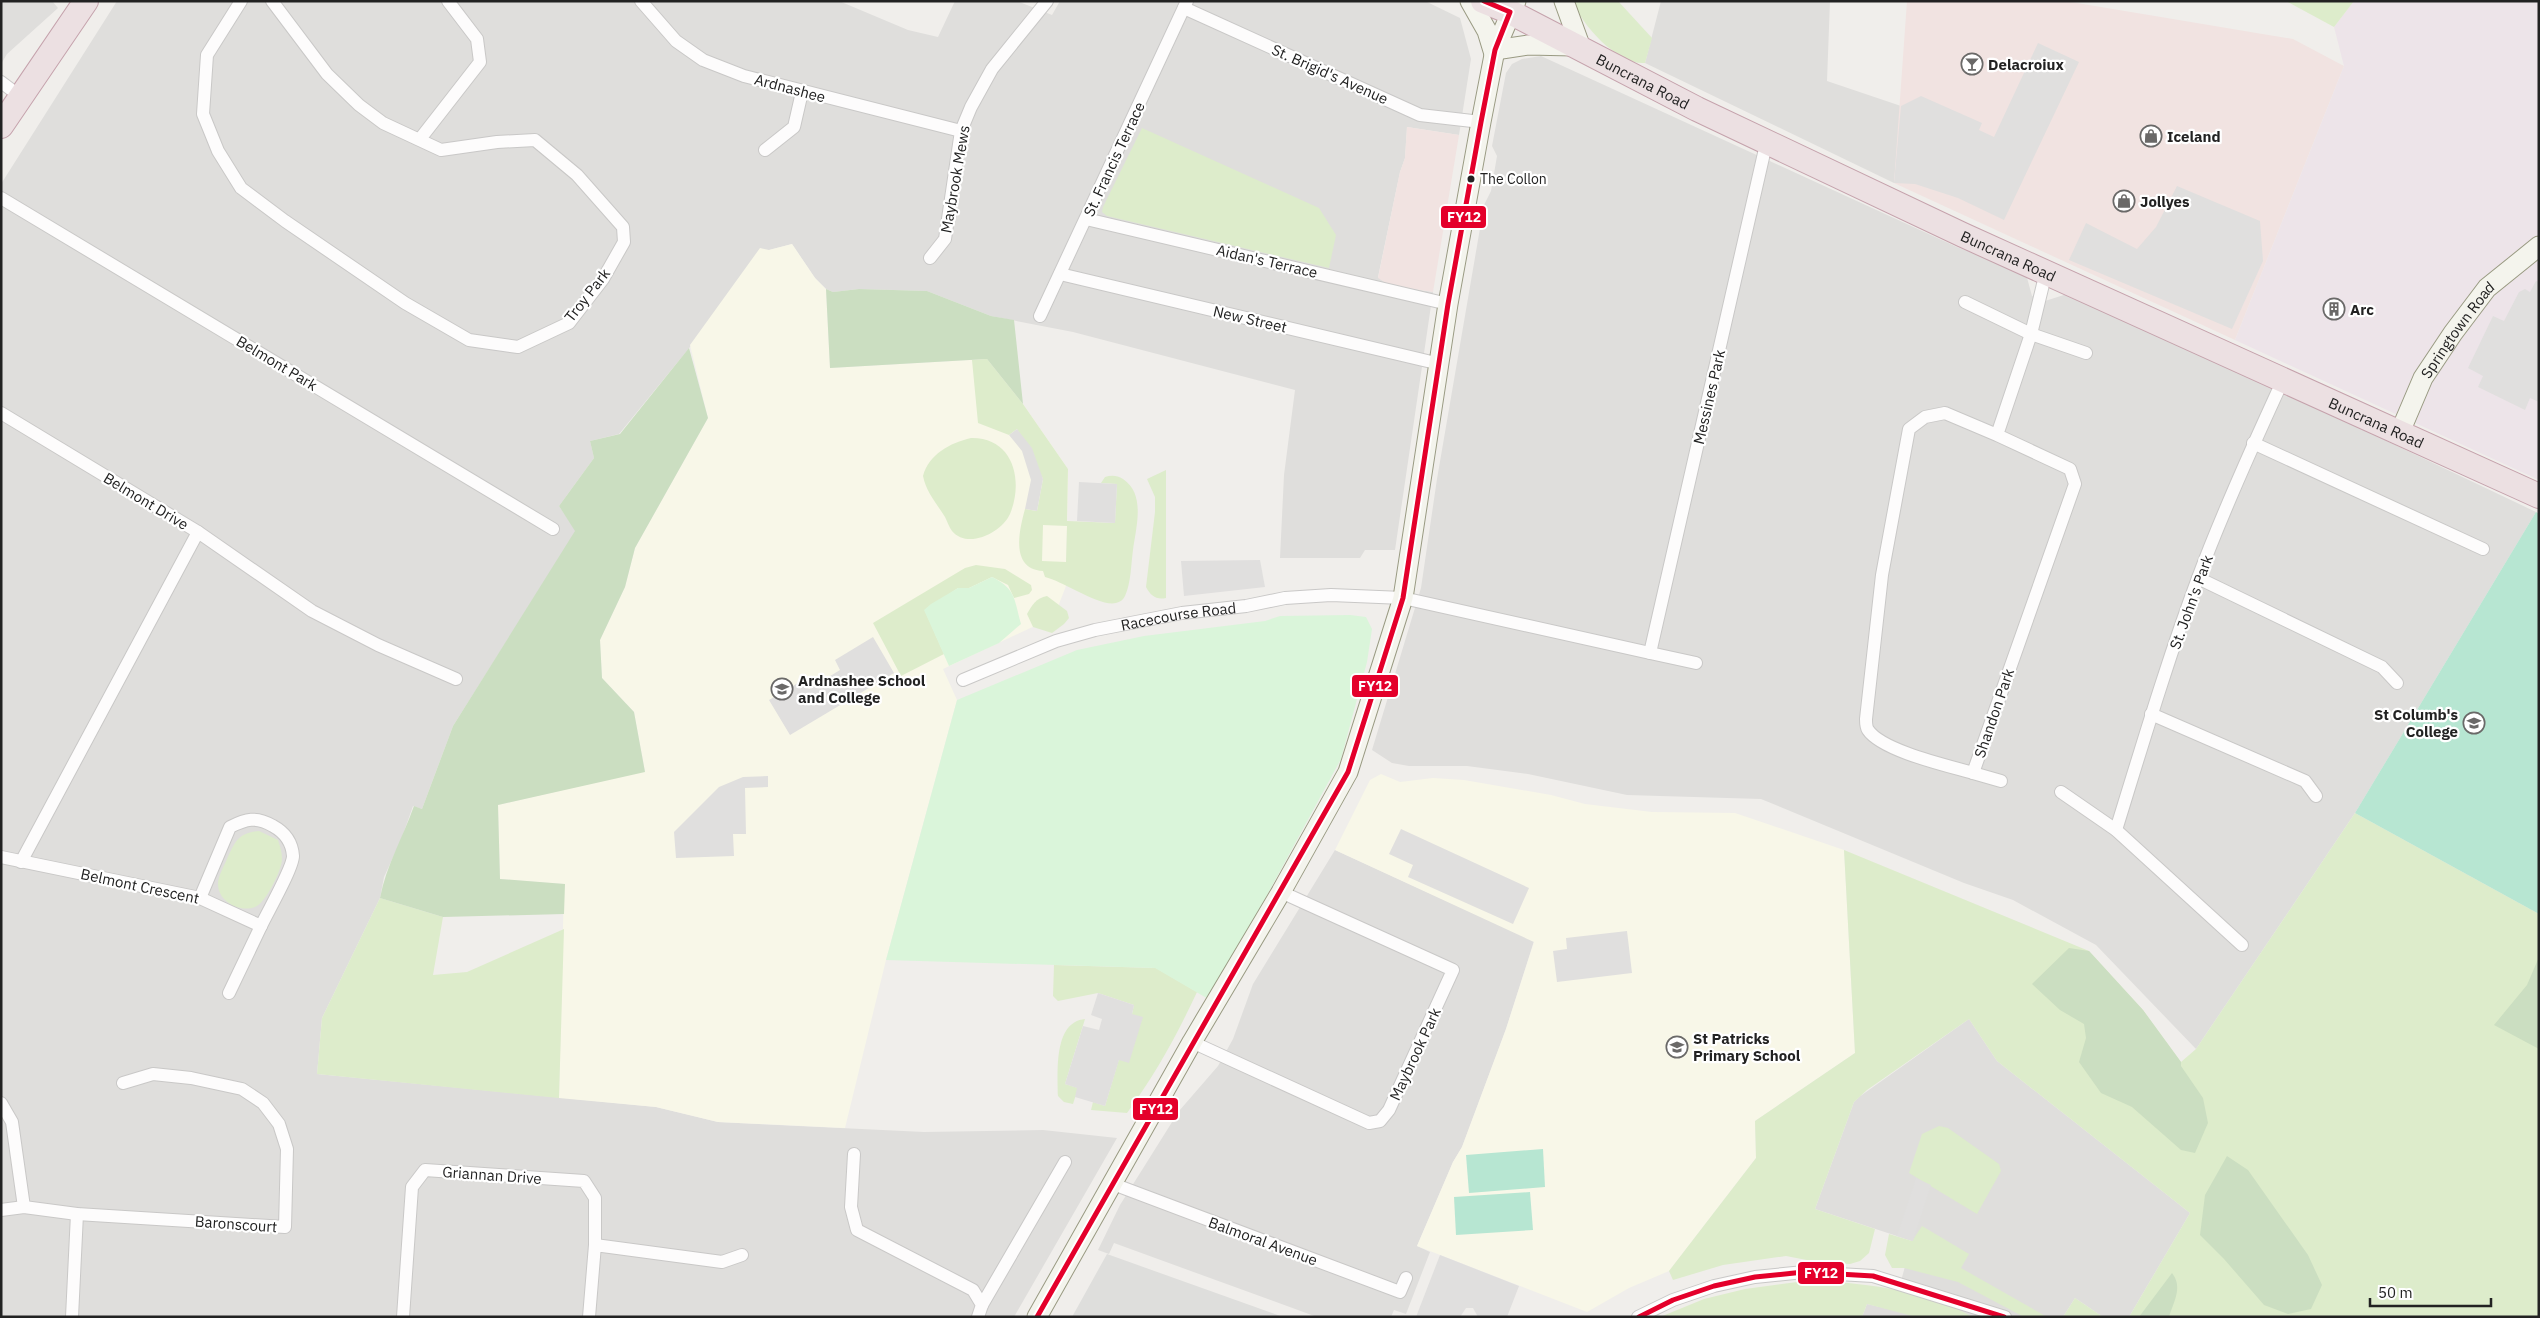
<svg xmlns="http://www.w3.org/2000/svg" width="2540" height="1318" font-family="'IBM Plex Sans',sans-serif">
	<rect width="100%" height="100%" fill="#f0eeeb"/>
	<g fill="#dfdedc">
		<path d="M1 1H52L58 8 7 54 1 64Z"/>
		<path d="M117 1H839L908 30 938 37 955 1H1017L1052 15 1060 1H1425L1460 18 1471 59 1459 135 1407 127 1405 158 1400 172 1378 277 1389 285 1433 292 1395 550H1365L1360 558H1280L1284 475 1295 390 1073 332 991 316 927 291 859 289 833 292 826 289 815 278 792 244 769 250 619 434 590 441 594 458 559 506 576 531 453 726 422 809 413 806 401 840 384 877 380 898 322 1018 317 1074 656 1107 718 1122 924 1132 1043 1130 1117 1138 1014 1317H1V184Z"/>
		<path d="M1661 1H1830L1827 81 1901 106 1894 183 1645 63Z"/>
		<path d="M1541 56 1957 247 2026 274 2032 296 2045 301 2067 294 2196 350 2536 512 2355 813 2196 1049 2096 945 2013 900 1964 883 1761 799 1627 795 1528 774 1467 766H1409L1392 763 1372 750 1421 588 1437 479 1484 205 1491 191 1497 156 1492 146 1506 73 1512 64 1522 59Z"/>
		<path d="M1335 850 1534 941 1506 1029 1462 1147 1453 1162 1417 1246 1430 1252 1406 1314 1394 1310 1391 1317H1317L1114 1243 1109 1254 1098 1250 1120 1205 1179 1111 1218 1066 1233 1039 1253 984Z"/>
		<path d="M1969 1019 1997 1061 2190 1213 2129 1317H2103L2075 1298 2063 1317H1862L1867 1304 1893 1310 1912 1241 1815 1209 1854 1102 1859 1097Z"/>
	</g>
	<g fill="#f1e3e1">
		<path d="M1907 1H2065L2293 39 2344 66 2235 340 1894 183Z"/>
		<path d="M1407 127 1459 135 1433 292 1389 285 1378 278 1400 172 1405 158Z"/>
	</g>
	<path fill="#ede4e9" d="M2354 1H2539V480L2235 340 2344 66 2334 27Z"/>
	<g fill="#f8f7e8">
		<path d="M792 244 815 278 826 289 830 368 987 359 1023 404 1068 469 1066 586 1054 617 943 669 957 700 886 960 845 1128 718 1122 656 1107 559 1098 564 884 500 879 498 805 645 771 634 712 602 678 600 640 625 587 635 548 708 418 690 345 760 248 769 250Z"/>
		<path d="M1381 774 1400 782 1433 778 1464 780 1551 795 1585 804 1652 812 1735 813 1844 850 1855 1053 1755 1121 1756 1158 1669 1271 1629 1288 1587 1312 1417 1246 1453 1162 1462 1147 1506 1029 1534 942 1335 850 1370 780Z"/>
	</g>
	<path fill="#dededc" d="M1107 1254 1283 1317H1072Z"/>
	<g fill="#ddeccb" fill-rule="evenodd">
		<path d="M1573 1H1618L1652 38 1645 63C1618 65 1582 26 1573 1Z"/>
		<path d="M2286 1H2354L2334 27Z"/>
		<path d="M1142 128 1319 208 1336 235 1329 268 1107 216 1102 212 1103 207Z"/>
		<path d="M987 359 1023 404 1068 469 1067 521 1115 523 1117 484 1101 483 1105 477C1111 475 1117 475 1123 479 1146 494 1136 527 1133 550 1131 564 1131 583 1125 596 1123 600 1120 602 1116 603 1099 607 1063 581 1045 577L1043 571C1010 569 1019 531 1025 509L1037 511 1043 479 1017 429 1009 435 978 423 972 360ZM1043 525 1067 526 1066 562 1042 561Z"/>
		<path d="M971 438C1013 437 1024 480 1010 514 1002 532 968 550 952 531 949 527 947 521 945 517 937 504 926 492 923 476 929 454 950 443 971 438Z"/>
		<path d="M1166 470V598C1156 600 1151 596 1146 587L1155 512V497L1147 479Z"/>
		<path d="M976 565 1005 569 1031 585 1032 590 1029 594 1014 598 1008 585 992 577 969 588H958L925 611 944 654 901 676 873 623 965 568Z"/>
		<path d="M1047 596 1067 611 1069 618 1064 624 1052 633 1033 627 1027 614C1032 605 1036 598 1047 596Z"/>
		<path d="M2355 813 2539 914V1317H2129L2190 1213 1997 1061 1969 1019 1867 1090 1854 1102 1815 1209 1875 1229 1869 1253 1860 1261 1850 1264 1817 1262 1786 1256 1723 1265 1673 1280 1669 1271 1756 1158 1755 1121 1855 1053 1844 850 2089 951 2143 1010 2181 1062 2196 1049Z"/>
		<path d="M259 831 278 840C280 846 282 852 282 859 282 870 265 904 255 907 239 913 218 901 218 884 218 876 224 866 227 859 235 841 239 833 259 831Z"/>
		<path d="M380 898 443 917 433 975 467 972 564 929 559 1098 317 1074 322 1018Z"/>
		<path d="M1054 965 1156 968 1197 992C1177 1035 1155 1075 1127 1113L1091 1110 1093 1102 1105 1106 1119 1059 1129 1062 1132 1014 1134 1005 1098 993 1058 1001 1053 996Z"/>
		<path d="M1085 1019 1065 1084 1078 1088 1073 1104 1064 1102 1058 1096C1058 1073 1053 1022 1085 1019Z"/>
		<path d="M1939 1126 1948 1128 1999 1164 2001 1171 1977 1214 1909 1173 1922 1134Z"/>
		<path d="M1922 1226 1969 1254 1961 1268 2047 1317H2024L1958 1282 1904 1268H1892L1885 1255 1889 1234 1912 1241Z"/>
		<path d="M1805 1281C1862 1282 1922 1289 1973 1317H1916L1867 1304 1862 1317H1660L1704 1299 1745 1289Z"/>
		<path d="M2075 1298 2103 1317H2063Z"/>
	</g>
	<g fill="#cbdec1">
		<path d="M826 289 833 292 859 289 927 291 991 316 1014 320 1023 404 987 359 830 368Z"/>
		<path d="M689 348 708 418 635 548 625 587 600 640 602 678 634 712 645 772 498 805 500 879 565 884 564 914 443 917 380 898C386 866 403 837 414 806L422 809 453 726 575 531 559 506 594 458 590 441 620 434Z"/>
		<path d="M2069 948 2089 951 2143 1010 2181 1062V1066L2203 1098 2208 1123 2195 1153 2181 1150 2132 1107 2101 1093 2079 1062 2086 1038 2084 1024 2060 1010 2032 984Z"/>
		<path d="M2539 957V1049L2494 1025 2527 985Z"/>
		<path d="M2227 1156 2248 1170 2308 1255 2322 1285 2311 1309 2288 1314 2264 1305 2224 1259 2200 1235 2205 1195Z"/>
		<path d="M2172 1273C2183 1287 2174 1301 2169 1317H2139Z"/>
	</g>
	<g fill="#daf5da">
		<path d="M992 577C1016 589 1014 599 1021 624L999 643 949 666 924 610 931 604 958 588H969Z"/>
		<path d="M1350 615 1366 617 1372 629 1367 662 1341 759 1210 1000 1155 968 886 960 957 700 1077 650 1144 636 1265 621 1280 616Z"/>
	</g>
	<g fill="#b7e6d2">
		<path d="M2536 512 2539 514V914L2355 813Z"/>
		<path d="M1543 1149 1545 1187 1469 1193 1466 1155Z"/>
		<path d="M1530 1192 1533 1230 1456 1235 1454 1197Z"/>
	</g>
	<g fill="#e0dfde">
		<path d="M2038 43 2079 62 2004 220 1958 198 1915 184 1894 183 1901 106 1921 96 1982 123 1979 130 1994 137Z"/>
		<path d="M2177 186 2260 221 2263 261 2232 329 2069 260 2086 223 2137 249 2156 227Z"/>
		<path d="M2536 281 2539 282V402L2530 398 2525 410 2478 387 2483 376 2468 368 2493 316 2504 321 2519 292 2525 289 2530 292Z"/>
		<path d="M1017 429 1032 448 1043 479 1037 511 1025 509 1031 480 1022 451 1009 435Z"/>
		<path d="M1079 482 1117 484 1115 523 1077 521Z"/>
		<path d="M1260 560 1265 587 1184 596 1181 561Z"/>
		<path d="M873 637 894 673 790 735 769 700 803 680 809 689 840 670 835 660Z"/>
		<path d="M768 776V787L745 788 746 834H733L734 856 676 858 674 832 719 787 743 777Z"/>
		<path d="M1401 829 1529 888 1513 924 1408 877 1413 865 1389 854Z"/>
		<path d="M1627 931 1632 973 1557 982 1553 951 1567 949 1566 938Z"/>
		<path d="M1098 993 1134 1005 1132 1014 1143 1017 1129 1063 1119 1060 1105 1106 1075 1097 1077 1088 1065 1084 1083 1026 1099 1030 1102 1019 1091 1015Z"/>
		<path d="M1916 1178 1931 1185 1913 1241 1897 1236Z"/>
		<path d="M1440 1255 1519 1286 1507 1317H1478L1473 1308H1466L1460 1317H1416Z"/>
	</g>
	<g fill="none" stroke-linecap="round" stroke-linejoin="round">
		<g stroke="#c9c8c7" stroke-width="14">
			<g id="street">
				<path d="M241 1 207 55 203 114 218 151 241 188 285 221 405 303 469 340 518 347 569 323 603 279 624 242 623 227 577 175 535 140 497 142 441 150 383 123 359 105 327 74 272 1"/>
				<path d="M641 1 676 41 703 60 744 76 961 131"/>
				<path d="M1184 8 1420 115 1481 122"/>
				<path d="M1 82 21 97"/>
				<path d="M420 139 480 62 477 39 448 1"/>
				<path d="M765 150 794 127 802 92"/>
				<path d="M1 198 553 529"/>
				<path d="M1086 219 1448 304"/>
				<path d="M930 258 945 239 961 131 971 107 992 69 1047 1"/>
				<path d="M1060 274 1440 364"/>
				<path d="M1965 302 2031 334 2086 353"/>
				<path d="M1040 316 1187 1"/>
				<path d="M1 413 198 532 312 611 378 645 456 679"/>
				<path d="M1997 435 2070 469 2075 484 1973 773C1949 766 1882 751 1868 730 1866 727 1866 722 1866 719L1882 575 1909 429 1925 417 1945 413 1997 435 2031 334 2046 272"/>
				<path d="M2253 443 2483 549"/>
				<path d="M2198 578 2382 667 2397 683"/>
				<path d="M1650 653 1696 663"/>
				<path id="s1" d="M963 680 1056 641 1095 630 1182 613 1246 606 1285 598 1331 595 1403 598 1650 653 1767 140"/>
				<path d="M2151 714 2305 781 2316 796"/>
				<path d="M1973 773 2001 781"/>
				<path d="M2061 792 2116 830 2242 945"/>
				<path d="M2116 830C2142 746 2167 661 2198 578 2223 511 2253 445 2283 380"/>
				<path d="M1 857 200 898 261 926 229 993"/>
				<path d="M21 862 198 532"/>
				<path d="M200 898 230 827C246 819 256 816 273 826 284 832 292 842 293 856 293 868 267 913 261 926"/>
				<path d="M1192 1042 1369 1123 1380 1121 1389 1110 1453 970 1281 892"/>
				<path d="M1 1103 12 1122 24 1207"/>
				<path d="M854 1154 851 1207 857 1230 973 1290 982 1305 978 1317"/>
				<path d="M1113 1184 1400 1292 1406 1278"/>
				<path d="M1 1210 24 1207 77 1214 285 1227 287 1149 279 1124 263 1103 242 1089 191 1078 153 1074 123 1083"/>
				<path d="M982 1305 1065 1162"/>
				<path d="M72 1317 77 1214"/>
				<path d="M403 1317 412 1187 425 1170 584 1181 595 1198V1245"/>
				<path d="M589 1317 595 1245 722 1262 742 1255"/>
				<path d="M1638 1317 1673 1300 1714 1286 1755 1277 1804 1272 1873 1276 2005 1317"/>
			</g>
		</g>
		<g stroke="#999a82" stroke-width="21">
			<g id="secondary">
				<path d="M1470 1 1487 31 1494 54"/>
				<path d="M1564 1 1581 48"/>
				<path d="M1495 50 1528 45 1573 46"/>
				<path id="s2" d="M2400 432 2423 378 2453 333 2487 288 2539 246"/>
				<path d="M1037 1317 1192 1042 1281 892 1348 772 1403 598 1448 304 1481 122 1495 50 1516 1"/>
			</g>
		</g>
		<g stroke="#c5a2ac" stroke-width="26">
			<g id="highway">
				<path id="s3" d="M1483 1 1510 12 1697 109 1963 235 2539 496"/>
				<path d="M1 126 86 1"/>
			</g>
		</g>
		<use href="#street" stroke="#fdfcfc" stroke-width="12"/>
		<use href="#secondary" stroke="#f4f4ed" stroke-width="19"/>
		<use href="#highway" stroke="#ece0e2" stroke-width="24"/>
		<g stroke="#fff" stroke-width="9">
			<g id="bus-1">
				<path d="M1037 1317 1348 772 1403 598 1448 304 1481 122 1495 50 1510 12 1484 1"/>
				<path d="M1639 1317 1673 1300 1714 1286 1755 1277 1804 1272 1873 1276 2004 1317"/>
			</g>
		</g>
		<use href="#bus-1" stroke="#e4002b" stroke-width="5"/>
	</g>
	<defs>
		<g id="bar-ring" transform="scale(1.125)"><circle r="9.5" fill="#fff" stroke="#6a6968" stroke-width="1.5"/><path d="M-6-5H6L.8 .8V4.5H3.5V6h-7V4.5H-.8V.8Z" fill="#6a6968"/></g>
		<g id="shop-ring" transform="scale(1.125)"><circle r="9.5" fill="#fff" stroke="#6a6968" stroke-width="1.5"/><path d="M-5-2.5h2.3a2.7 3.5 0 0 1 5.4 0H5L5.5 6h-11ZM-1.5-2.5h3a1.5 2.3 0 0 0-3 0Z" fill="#6a6968"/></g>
		<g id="building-ring" transform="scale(1.125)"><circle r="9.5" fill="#fff" stroke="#6a6968" stroke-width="1.5"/><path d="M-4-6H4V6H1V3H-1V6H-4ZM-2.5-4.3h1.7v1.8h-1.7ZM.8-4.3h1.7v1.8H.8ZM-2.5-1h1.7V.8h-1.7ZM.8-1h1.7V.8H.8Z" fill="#6a6968"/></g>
		<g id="school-ring" transform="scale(1.125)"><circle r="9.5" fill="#fff" stroke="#6a6968" stroke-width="1.5"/><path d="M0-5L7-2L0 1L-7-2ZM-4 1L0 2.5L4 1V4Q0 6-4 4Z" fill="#6a6968"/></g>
	</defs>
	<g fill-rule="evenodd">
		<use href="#bar-ring" x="1972" y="64"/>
		<use href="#shop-ring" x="2151" y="136"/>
		<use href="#shop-ring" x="2124" y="201"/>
		<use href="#building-ring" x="2334" y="309"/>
		<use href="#school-ring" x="782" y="689"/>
		<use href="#school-ring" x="2474" y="723"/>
		<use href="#school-ring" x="1677" y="1047"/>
	</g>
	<circle fill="#222" stroke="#fff" stroke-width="2" cx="1471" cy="179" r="4.5"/>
	<g text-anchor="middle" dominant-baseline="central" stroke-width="4.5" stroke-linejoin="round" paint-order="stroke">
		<g font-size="14" fill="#222" stroke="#fff" text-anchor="start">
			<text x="1480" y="179">The Collon</text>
		</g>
		<g font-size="15" font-weight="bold" fill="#222" stroke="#fff" text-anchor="start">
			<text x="1988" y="64">Delacroiux</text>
			<text x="2167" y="136">Iceland</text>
			<text x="2140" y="201">Jollyes</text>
			<text x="2350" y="309">Arc</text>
			<text x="798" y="680">Ardnashee School<tspan x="798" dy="17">and College</tspan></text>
			<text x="2458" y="714" text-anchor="end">St Columb's<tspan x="2458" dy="17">College</tspan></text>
			<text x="1693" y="1038">St Patricks<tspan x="1693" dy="17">Primary School</tspan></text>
		</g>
		<g font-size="15" fill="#222" stroke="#fff">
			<text transform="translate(1330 74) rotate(24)">St. Brigid's Avenue</text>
			<text stroke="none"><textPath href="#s3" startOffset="179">Buncrana Road</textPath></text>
			<text transform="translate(790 88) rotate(15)">Ardnashee</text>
			<text transform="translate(1114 159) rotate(-65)">St. Francis Terrace</text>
			<text transform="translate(955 179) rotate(-80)">Maybrook Mews</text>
			<text stroke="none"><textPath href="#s3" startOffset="584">Buncrana Road</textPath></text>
			<text transform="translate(1267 261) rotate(13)">Aidan's Terrace</text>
			<text transform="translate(587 295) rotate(-52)">Troy Park</text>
			<text transform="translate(1250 319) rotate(13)">New Street</text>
			<text stroke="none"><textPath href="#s2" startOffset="118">Springtown Road</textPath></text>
			<text transform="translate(277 363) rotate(31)">Belmont Park</text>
			<text transform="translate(1709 397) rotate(-77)">Messines Park</text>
			<text stroke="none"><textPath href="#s3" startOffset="988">Buncrana Road</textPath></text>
			<text transform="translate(146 501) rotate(31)">Belmont Drive</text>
			<text transform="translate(2191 602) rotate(-70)">St. John's Park</text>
			<text stroke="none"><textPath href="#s1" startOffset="226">Racecourse Road</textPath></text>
			<text transform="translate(1994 713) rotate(-71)">Shandon Park</text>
			<text transform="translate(140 886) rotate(12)">Belmont Crescent</text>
			<text transform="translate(1415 1054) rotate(-65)">Maybrook Park</text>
			<text transform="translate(492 1175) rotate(4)">Griannan Drive</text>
			<text transform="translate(236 1224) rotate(4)">Baronscourt</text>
			<text transform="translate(1263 1241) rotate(20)">Balmoral Avenue</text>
		</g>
	</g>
	<g stroke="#fff" stroke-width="2">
		<rect x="1440" y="205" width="47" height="24" rx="5" fill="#e4002b"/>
		<rect x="1351" y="674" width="48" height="24" rx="5" fill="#e4002b"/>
		<rect x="1132" y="1097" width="47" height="24" rx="5" fill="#e4002b"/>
		<rect x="1797" y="1261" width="48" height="24" rx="5" fill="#e4002b"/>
	</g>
	<g font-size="14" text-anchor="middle" font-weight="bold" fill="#fff">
		<text x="1464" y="222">FY12</text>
		<text x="1375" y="691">FY12</text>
		<text x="1156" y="1114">FY12</text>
		<text x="1821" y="1278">FY12</text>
	</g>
	<rect width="2540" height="1318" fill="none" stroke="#222222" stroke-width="5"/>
	<path d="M2370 1298v8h121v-8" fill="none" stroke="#222222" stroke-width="2.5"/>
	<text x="2378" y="1298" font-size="15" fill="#222222" stroke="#ffffff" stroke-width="4" paint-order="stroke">50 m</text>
</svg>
